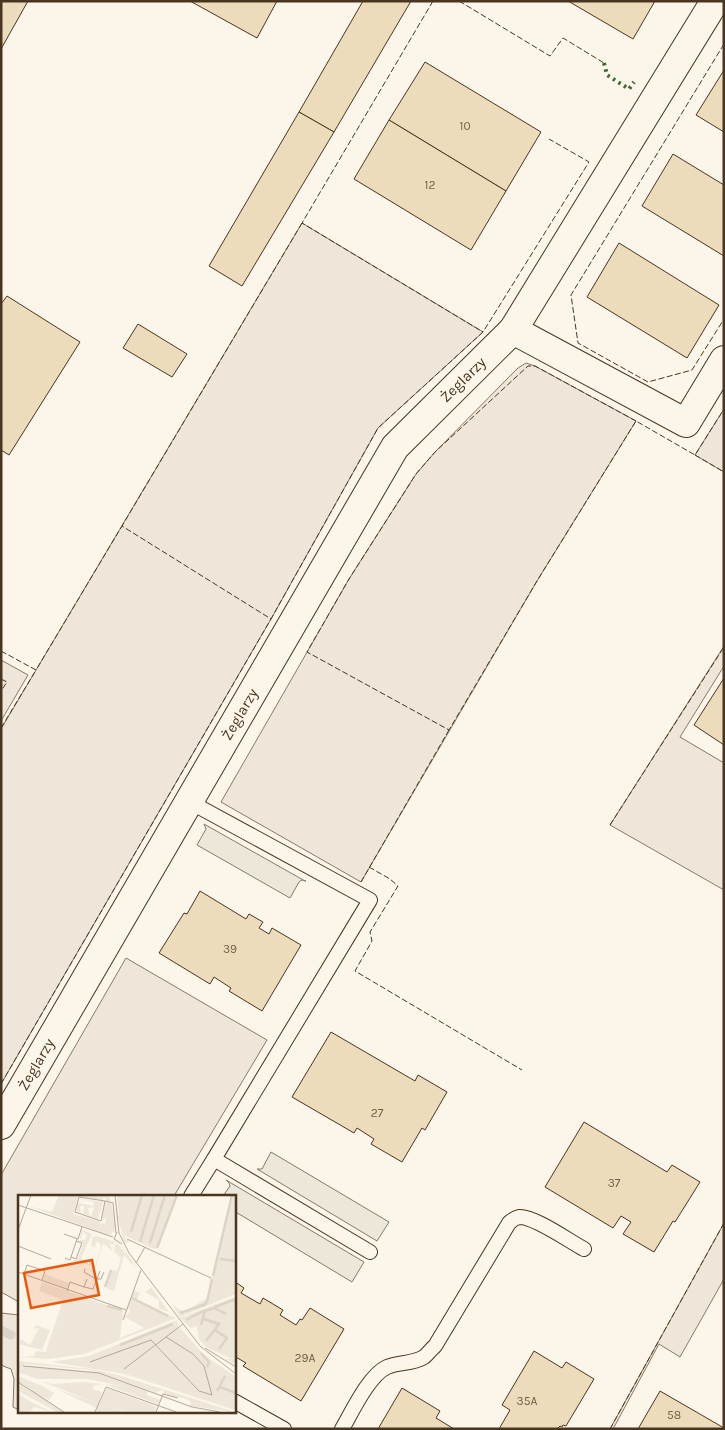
<svg xmlns="http://www.w3.org/2000/svg" width="725" height="1430" font-family="Karla,sans-serif">
	<rect width="100%" height="100%" fill="#fbf6e9"/>
	<g fill="#ede6d9" stroke="#887966">
		<path d="M302 223 483 332 378 428 271 619 1 1084V729Z"/>
		<path d="M526 363 535 366 636 421 537 581 361 882 221 802 349 579 416 474 435 452 507 379 518 368Z"/>
		<path d="M724 409V472L695 455Z"/>
		<path d="M724 646V666L680 737 724 763V890L610 825Z"/>
		<path d="M1 660 28 675 1 721Z"/>
		<path d="M126 958 267 1040 174 1196H19V1302L1 1292V1175Z"/>
		<path d="M724 1223V1279L680 1357 659 1344 613 1429H610Z"/>
		<path d="M1 1313 19 1315V1410L13 1407 14 1379 11 1369 3 1366 1 1363Z"/>
	</g>
	<g fill="#ede7d9" stroke="#887966">
		<path d="M204 824 305 881H306L302 880 299 882 290 898 197 845 206 829Z"/>
		<path d="M271 1152 389 1222 377 1241 257 1169H262Z"/>
		<path d="M226 1180 364 1262 352 1282 234 1211V1196H223L230 1186 229 1183Z"/>
	</g>
	<g fill="none" stroke-linecap="round" stroke-linejoin="round">
		<path stroke="#dcd4c6" stroke-width="9" d="M1 1330 11 1335"/>
	</g>
	<g fill="#ecdcbc" stroke="#4a3520">
		<path d="M1 1H28L1 49Z"/>
		<path d="M190 1H277L257 38Z"/>
		<path d="M363 1H411L334 132 299 112Z"/>
		<path d="M568 1H655L633 39Z"/>
		<path d="M425 62 541 132 506 191 389 120Z"/>
		<path d="M724 70V132L696 115Z"/>
		<path d="M299 112 334 132 242 286 209 266Z"/>
		<path d="M389 120 506 191 471 250 354 179Z"/>
		<path d="M673 154 724 185V256L642 206Z"/>
		<path d="M619 243 719 305 687 358 587 297Z"/>
		<path d="M7 296 80 342 9 455 1 450V304Z"/>
		<path d="M138 324 187 354 172 377 123 348Z"/>
		<path d="M724 678V745L694 725Z"/>
		<path d="M200 891 246 919 249 914 263 922 259 928 269 934 272 928 301 945 262 1011 229 991 231 988 214 977 210 984 159 953 184 913 187 914Z"/>
		<path d="M331 1032 415 1081 418 1075 447 1092 425 1130 422 1128 402 1162 371 1144 374 1139 357 1128 354 1133 292 1097Z"/>
		<path d="M584 1122 667 1172 672 1165 700 1182 675 1222 673 1221 654 1252 623 1234 631 1222 621 1216 613 1228 545 1187Z"/>
		<path d="M234 1281 244 1288 241 1293 260 1304 263 1298 283 1310 280 1315 296 1325 300 1319 302 1320 310 1308 344 1329 301 1401 243 1366 246 1363 234 1356Z"/>
		<path d="M534 1351 562 1368 566 1362 594 1379 566 1426 563 1425 562 1427 560 1426 557 1429H499L510 1410 502 1405Z"/>
		<path d="M402 1388 440 1411 436 1418 454 1429H378Z"/>
		<path d="M660 1391 724 1428V1429H638Z"/>
	</g>
	<g fill="none" stroke-linecap="round" stroke-linejoin="round">
		<g stroke="#4a3520" stroke-width="16">
			<g id="lane">
				<path d="M190 802 370 900 214 1159 370 1252"/>
				<path d="M191 1196 214 1159"/>
				<path d="M234 1401 284 1429"/>
				<path d="M342 1429C352 1412 369 1375 387 1367 398 1362 413 1364 424 1357 428 1354 431 1349 435 1346L509 1223C512 1220 515 1218 519 1217 534 1216 569 1241 584 1249"/>
			</g>
		</g>
		<g stroke="#4a3520" stroke-width="30">
			<g id="street">
				<path d="M513 330 686 423 724 360"/>
				<path id="s1" d="M1 1125 395 447 513 330 715 1"/>
			</g>
		</g>
		<use href="#lane" stroke="#fbf6e9" stroke-width="14"/>
		<use href="#street" stroke="#fbf6e9" stroke-width="28"/>
		<path stroke="#436837" stroke-width="4" stroke-dasharray="2.5 4" stroke-linecap="butt" d="M604 63 607 75 629 89 634 82"/>
		<g stroke="#4a3520" stroke-width="1" stroke-dasharray="6 2.5" stroke-linecap="butt">
			<path d="M433 1 302 223 483 332"/>
			<path d="M459 1 550 56 563 38 604 63"/>
			<path d="M724 44 571 295 578 343 648 382 692 370 724 319"/>
			<path d="M302 223 122 526 271 619 378 428 483 332 589 162 549 139"/>
			<path d="M636 421 535 366H528L435 452 416 474 349 579 307 652 449 730 537 581 636 421 695 455 724 409"/>
			<path d="M695 455 724 472"/>
			<path d="M1 651 36 670 122 526"/>
			<path d="M1 679 7 682 1 691"/>
			<path d="M1 728 36 670"/>
			<path d="M610 825 724 647"/>
			<path d="M369 867 390 879 398 886 370 932 372 941 355 971 522 1070"/>
			<path d="M361 882 449 730"/>
			<path d="M1 1084 271 619"/>
			<path d="M610 1429 724 1223"/>
		</g>
	</g>
	<g text-anchor="middle" dominant-baseline="central" stroke-width="4" stroke-linejoin="round" paint-order="stroke">
		<g font-size="12" fill="#725f47">
			<text x="465" y="126">10</text>
			<text x="430" y="185">12</text>
			<text x="230" y="949">39</text>
			<text x="377" y="1113">27</text>
			<text x="614" y="1183">37</text>
			<text x="305" y="1358">29A</text>
			<text x="527" y="1401">35A</text>
			<text x="674" y="1415">58</text>
		</g>
		<g font-size="15" fill="#4a3520" stroke="#fbf6e9">
			<text stroke="none"><textPath href="#s1" startOffset="880">Żeglarzy</textPath></text>
			<text stroke="none"><textPath href="#s1" startOffset="475">Żeglarzy</textPath></text>
			<text stroke="none"><textPath href="#s1" startOffset="70">Żeglarzy</textPath></text>
		</g>
	</g>
	<g transform="translate(18 1195)">
		<rect width="218" height="218" fill="#fbf6e9"/>
		<path d="M41 0H80V4L82 0H92V7L88 6 87 2 84 5 60 2 55 19 81 26 83 30 85 27 87 31 88 23 84 25 87 8H93L98 34 92 40 87 39 11 11 34 17ZM99 0H158L139 52 136 54 108 41 106 37 108 45 112 46 107 49 99 19V16L101 23ZM213 0H217V99L162 122 154 109 164 116 170 115 189 103ZM62 4 85 7 80 24 73 22 76 12 70 13 72 21 65 19 66 11H62L63 19 58 15 60 5V8L76 11 75 7ZM64 35 74 39 63 63 71 69 77 71 83 53 82 48 78 47 77 52 73 51 75 41 80 43 76 40 97 47 95 50 92 48 94 56 85 48 78 72 53 65H59L64 53 65 48 60 45H67L69 40 65 37 63 44H62ZM98 47 110 62 102 48 120 75 106 60 96 96 88 93 94 75 99 76 103 63 96 56ZM27 79 51 88 49 95 25 85ZM24 87 105 116 102 143 126 133 107 122 112 116 110 113 116 95 122 98 119 105 158 123 66 159 31 164 0 162 16 161 18 156 30 157 28 156 45 105 21 96ZM118 92 128 97 133 92 151 117 141 114V105ZM217 102V169L207 164H214L188 152 181 144 179 131 173 133 162 123ZM159 125 160 131 187 161 217 181V215L107 179 34 167 71 161ZM18 130 32 135 24 155 1 149 3 144 12 150 21 133 16 134ZM0 166 72 174 100 180 217 217 172 211 173 207 169 204 146 199 145 195 138 197 144 200 73 175 7 169 1 176 8 170 78 177 130 196 129 200 118 196 142 205 140 209 86 189 77 190 74 194 84 197 79 213 38 194 78 208 23 186 34 189 64 187 104 191 68 184H19L0 177ZM0 181 24 191 36 198 31 205 0 186ZM0 187 20 198 45 217H39L0 196ZM88 193 134 210 138 212 136 217H107L83 208 105 217H78ZM0 199 15 208 34 217 16 212 12 217H0L3 206 0 211Z" fill="#ede6d9"/>
		<path fill="none" stroke="#dcd4c6" stroke-width="2.5" d="M113 37 124 0M122 47 136 0M132 48 147 0M139 53 159 0M202 64 218 66M195 81 214 0M87 92 93 75M114 103 150 121M89 111 104 115M185 111 189 107 194 84M197 112 218 104M162 118 185 110M186 124 201 129 188 146M168 125 187 115M183 130 187 116 196 113 208 119M197 135 209 143 201 154M102 150 155 129M183 158 191 167 189 172M202 192 218 198M199 196 207 181"/>
		<path fill="none" stroke="#b4a999" stroke-width="1" d="M97 0 101 38 111 58 182 151 218 179M87 6 61 2 57 17 83 26 87 6 95 8M95 8 98 38M0 10 95 42M0 35 13 0M99 37 96 44 104 49M46 39 60 44 64 32M109 44 193 83M0 51 33 64M53 62 58 64 64 48 58 46M47 63 52 65 59 44M118 68 127 52M67 74 66 77 78 84M82 76 79 84H83L86 77M0 77 108 115M6 79 9 70 27 76 24 85M66 92 75 94 79 84M49 96 52 87 66 92 69 84M105 125 123 75M187 153 218 172M72 167 133 145 181 196 194 200 186 171 175 159 148 142M5 171 81 178 174 212 202 217M106 174 165 129M0 187 46 217M77 217 88 192 158 217M138 217 145 199 160 203"/>
		<path fill="#e8590c" fill-opacity="0.15" stroke="#e8590c" stroke-width="2.5" d="M74 65 81 100 13 113 6 78Z"/>
		<rect width="218" height="218" fill="none" stroke="#4a3520" stroke-width="2.5"/>
	</g>
	<rect width="725" height="1430" fill="none" stroke="#4a3520" stroke-width="5"/>
</svg>
